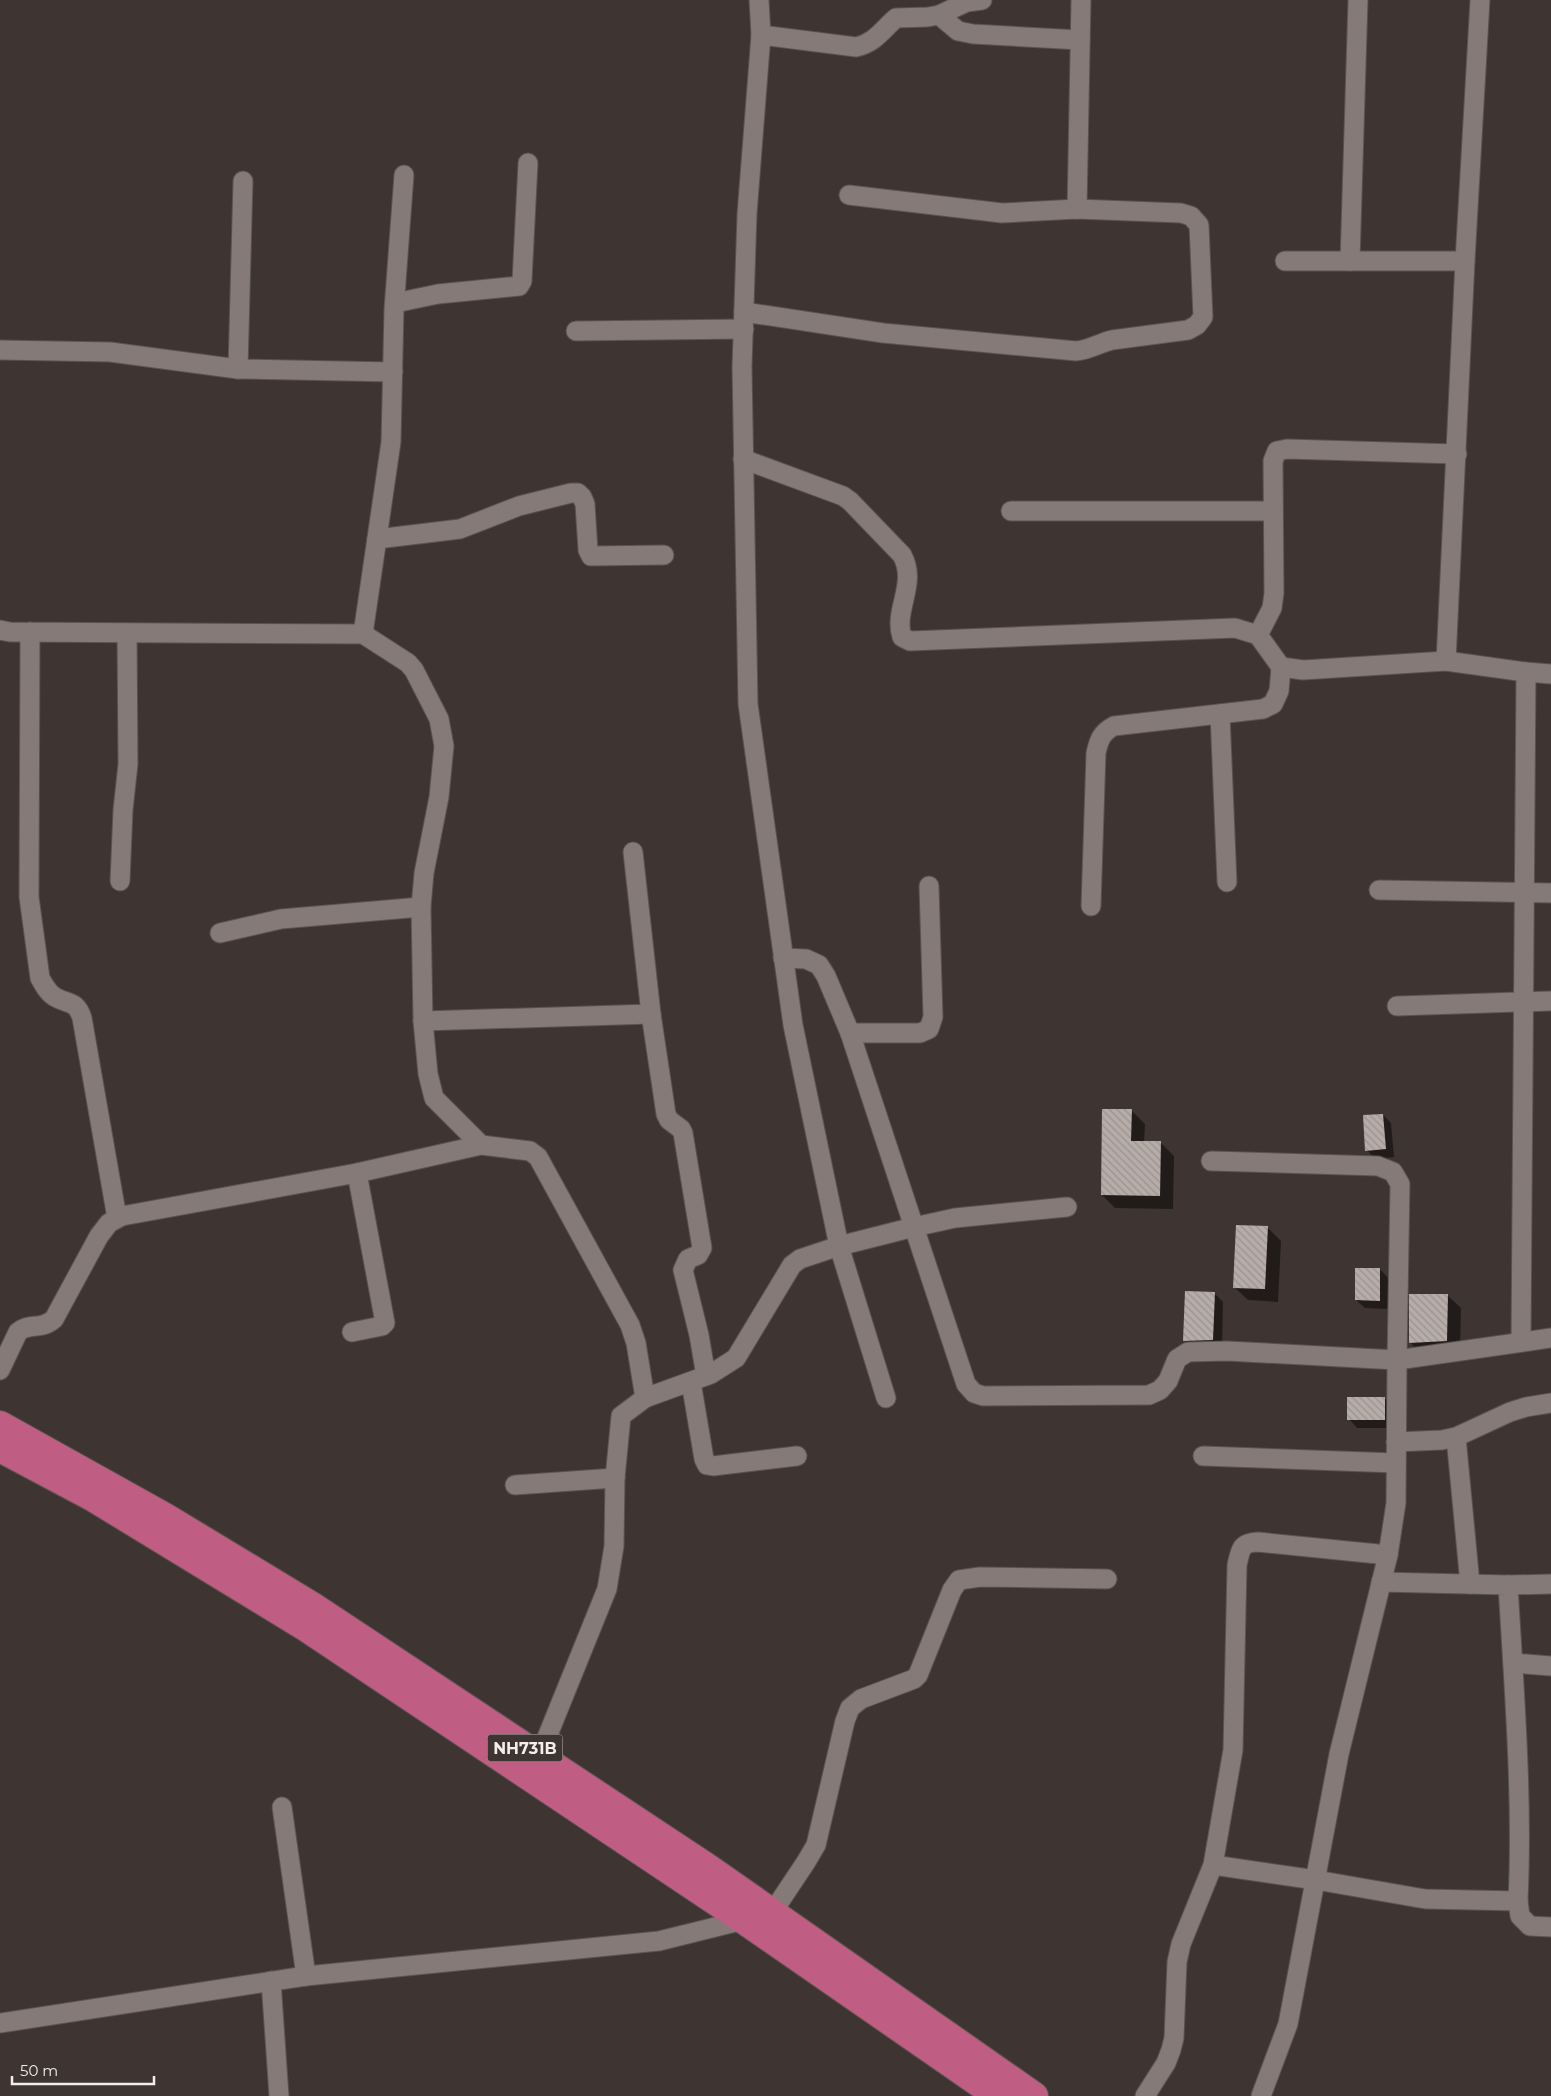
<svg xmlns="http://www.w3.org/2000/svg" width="1551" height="2096" font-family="Montserrat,sans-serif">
	<defs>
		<pattern id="building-back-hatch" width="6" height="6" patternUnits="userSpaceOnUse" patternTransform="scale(1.25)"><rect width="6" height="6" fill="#b6aca8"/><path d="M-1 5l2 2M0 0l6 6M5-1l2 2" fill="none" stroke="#9b9390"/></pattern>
	</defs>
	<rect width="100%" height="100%" fill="#3e3532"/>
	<g fill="#0007">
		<path d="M1132 1111 1145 1124 1144 1143H1161L1174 1156 1173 1209 1115 1208 1102 1195Z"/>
		<path d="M1383 1115 1391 1123 1394 1157 1375 1159 1367 1150Z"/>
		<path d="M1267 1227 1281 1241 1278 1302 1248 1300 1234 1287Z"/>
		<path d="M1380 1269 1388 1278V1309L1365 1308 1356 1300Z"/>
		<path d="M1214 1293 1223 1302 1222 1348 1193 1349 1185 1340Z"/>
		<path d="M1447 1295 1461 1308 1460 1354 1423 1356 1410 1342Z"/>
		<path d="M1385 1399 1394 1407 1393 1428H1357L1349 1419Z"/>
	</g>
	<g fill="url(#building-back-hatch)">
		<path d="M1102 1109H1132L1131 1141H1161L1160 1196 1101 1195Z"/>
		<path d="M1383 1114 1386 1149 1365 1151 1363 1115Z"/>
		<path d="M1236 1225 1268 1226 1265 1289 1233 1288Z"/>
		<path d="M1355 1268H1380V1301L1355 1300Z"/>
		<path d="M1185 1291 1215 1292 1213 1340 1183 1341Z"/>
		<path d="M1409 1294H1448L1447 1341 1409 1343Z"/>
		<rect x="1347" y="1397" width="38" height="23"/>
	</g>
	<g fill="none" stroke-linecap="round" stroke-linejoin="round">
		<g stroke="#5b5350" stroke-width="21">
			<g id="minor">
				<path d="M939 15 958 31 973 34 1080 40"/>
				<path d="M761 35 856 47C875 43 882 30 896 18L928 17 939 15 967 2 982 0"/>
				<path d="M1077 209 1081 0"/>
				<path d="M1285 261H1465"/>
				<path d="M1350 261 1358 0"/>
				<path d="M395 303 438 294 519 286 522 281 528 163"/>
				<path d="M744 312 883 333 1076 351C1090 350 1099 343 1112 340L1188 330 1197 325 1203 317 1199 225 1191 216 1181 213 1077 209 1002 213 849 195"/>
				<path d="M576 331 744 329"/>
				<path d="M0 350 110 352 238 369 393 372"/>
				<path d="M238 369 243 181"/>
				<path d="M743 459 843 496 850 501 902 555C918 584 893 610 902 637L910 641 1235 628 1258 635 1281 667 1303 670 1446 661 1526 672 1551 674"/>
				<path d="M1011 511H1273"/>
				<path d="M377 539 460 529 519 506 571 493H578L582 497 585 504 588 550 591 556 664 555"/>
				<path d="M0 630 10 632 363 634 408 663 414 670 439 719 444 746 439 797 424 873 421 907 423 1021 428 1074 434 1098 481 1145"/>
				<path d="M30 632 29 897 40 978C44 985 48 993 55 997 69 1005 76 1000 82 1018L117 1218"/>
				<path d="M363 634 391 442 394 309 404 175"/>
				<path d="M1258 635 1272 608 1274 593 1273 461 1277 451 1287 449 1457 454"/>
				<path d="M1446 661 1465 261 1480 0"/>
				<path d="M1220 714 1227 882"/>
				<path d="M120 881 123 810 128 764 127 633"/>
				<path d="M1379 890 1551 893"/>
				<path d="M1091 906 1096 753C1099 740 1101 733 1114 726L1263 709 1273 704 1279 691 1281 667"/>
				<path d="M220 933 281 919 421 907"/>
				<path d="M783 958 806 959 819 965 826 976 850 1033 914 1227 955 1218 1067 1207"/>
				<path d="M1397 1006 1551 1001"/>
				<path d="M651 1014 666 1114 669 1120 681 1129 683 1133 702 1248 698 1255 688 1259 683 1270 699 1335 706 1376"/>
				<path d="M423 1021 651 1014 633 852"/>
				<path d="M850 1033H920L929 1029 933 1017 929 886"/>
				<path d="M352 1332 382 1326 385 1323 357 1173"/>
				<path d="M1521 1342 1526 672"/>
				<path d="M0 1370 18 1332C29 1322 40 1331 54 1319L99 1236 109 1223 122 1216 357 1173 481 1145 530 1151 538 1157 630 1325 636 1343 645 1398"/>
				<path d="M691 1382 704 1459 707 1465 713 1466 797 1456"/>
				<path d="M886 1398 839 1246 914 1227 966 1384 974 1393 983 1396 1149 1395 1160 1390 1168 1381 1177 1359 1188 1352 1227 1351 1397 1360 1400 1184 1393 1172 1378 1166 1211 1161"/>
				<path d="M1456 1437 1470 1584"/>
				<path d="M1396 1442 1442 1440 1456 1437 1510 1412 1526 1407 1551 1403"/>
				<path d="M1203 1456 1396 1463"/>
				<path d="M515 1485 615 1478"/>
				<path d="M1508 1585 1551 1584"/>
				<path d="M1513 1663 1551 1666"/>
				<path d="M539 1757 607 1589 614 1546 615 1478 621 1416 645 1398 711 1374 736 1358 792 1265 800 1259 839 1246 793 1025 748 704 742 367 747 214 761 35 759 0"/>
				<path d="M282 1807 306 1976"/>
				<path d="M1213 1865 1316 1880 1425 1899 1518 1901C1523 1796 1514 1690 1508 1585L1381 1582"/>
				<path d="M1518 1901 1520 1916 1530 1926 1551 1927"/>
				<path d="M271 1981 279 2096"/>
				<path d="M0 2023 306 1976 659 1941 772 1913 806 1862 816 1845 845 1721 850 1708 861 1699 914 1679 918 1675 952 1590 959 1580 980 1577 1107 1579"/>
				<path d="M1145 2096 1166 2063 1171 2050 1174 2038 1177 1962 1181 1944 1213 1865 1233 1750 1237 1565C1241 1549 1240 1543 1258 1542L1388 1555"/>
				<path d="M1261 2096 1288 2024 1339 1754 1388 1555 1396 1503 1397 1360 1551 1338"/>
			</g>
		</g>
		<g stroke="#5b5350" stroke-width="30">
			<g id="highway">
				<path d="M0 1425 165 1517 312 1606 708 1868 1034 2096"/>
				<path d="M0 1448 94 1498 307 1628 744 1920 998 2096"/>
			</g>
		</g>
		<use href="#minor" stroke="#857a77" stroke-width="19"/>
		<use href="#highway" stroke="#bf5d82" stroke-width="28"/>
	</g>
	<g text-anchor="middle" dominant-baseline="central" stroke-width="5" stroke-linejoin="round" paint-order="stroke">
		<rect fill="#3e3532" stroke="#bdb6b4" stroke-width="1" x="487.5" y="1734.5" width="75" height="27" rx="4"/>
		<g font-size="16" font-weight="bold" fill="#f3edeb">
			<text x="525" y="1748">NH731B</text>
		</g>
	</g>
	<path d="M12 2076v8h142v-8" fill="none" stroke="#f3edeb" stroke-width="2.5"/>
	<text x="20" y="2076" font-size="15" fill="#f3edeb" stroke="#3e3532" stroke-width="4" paint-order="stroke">50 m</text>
</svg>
